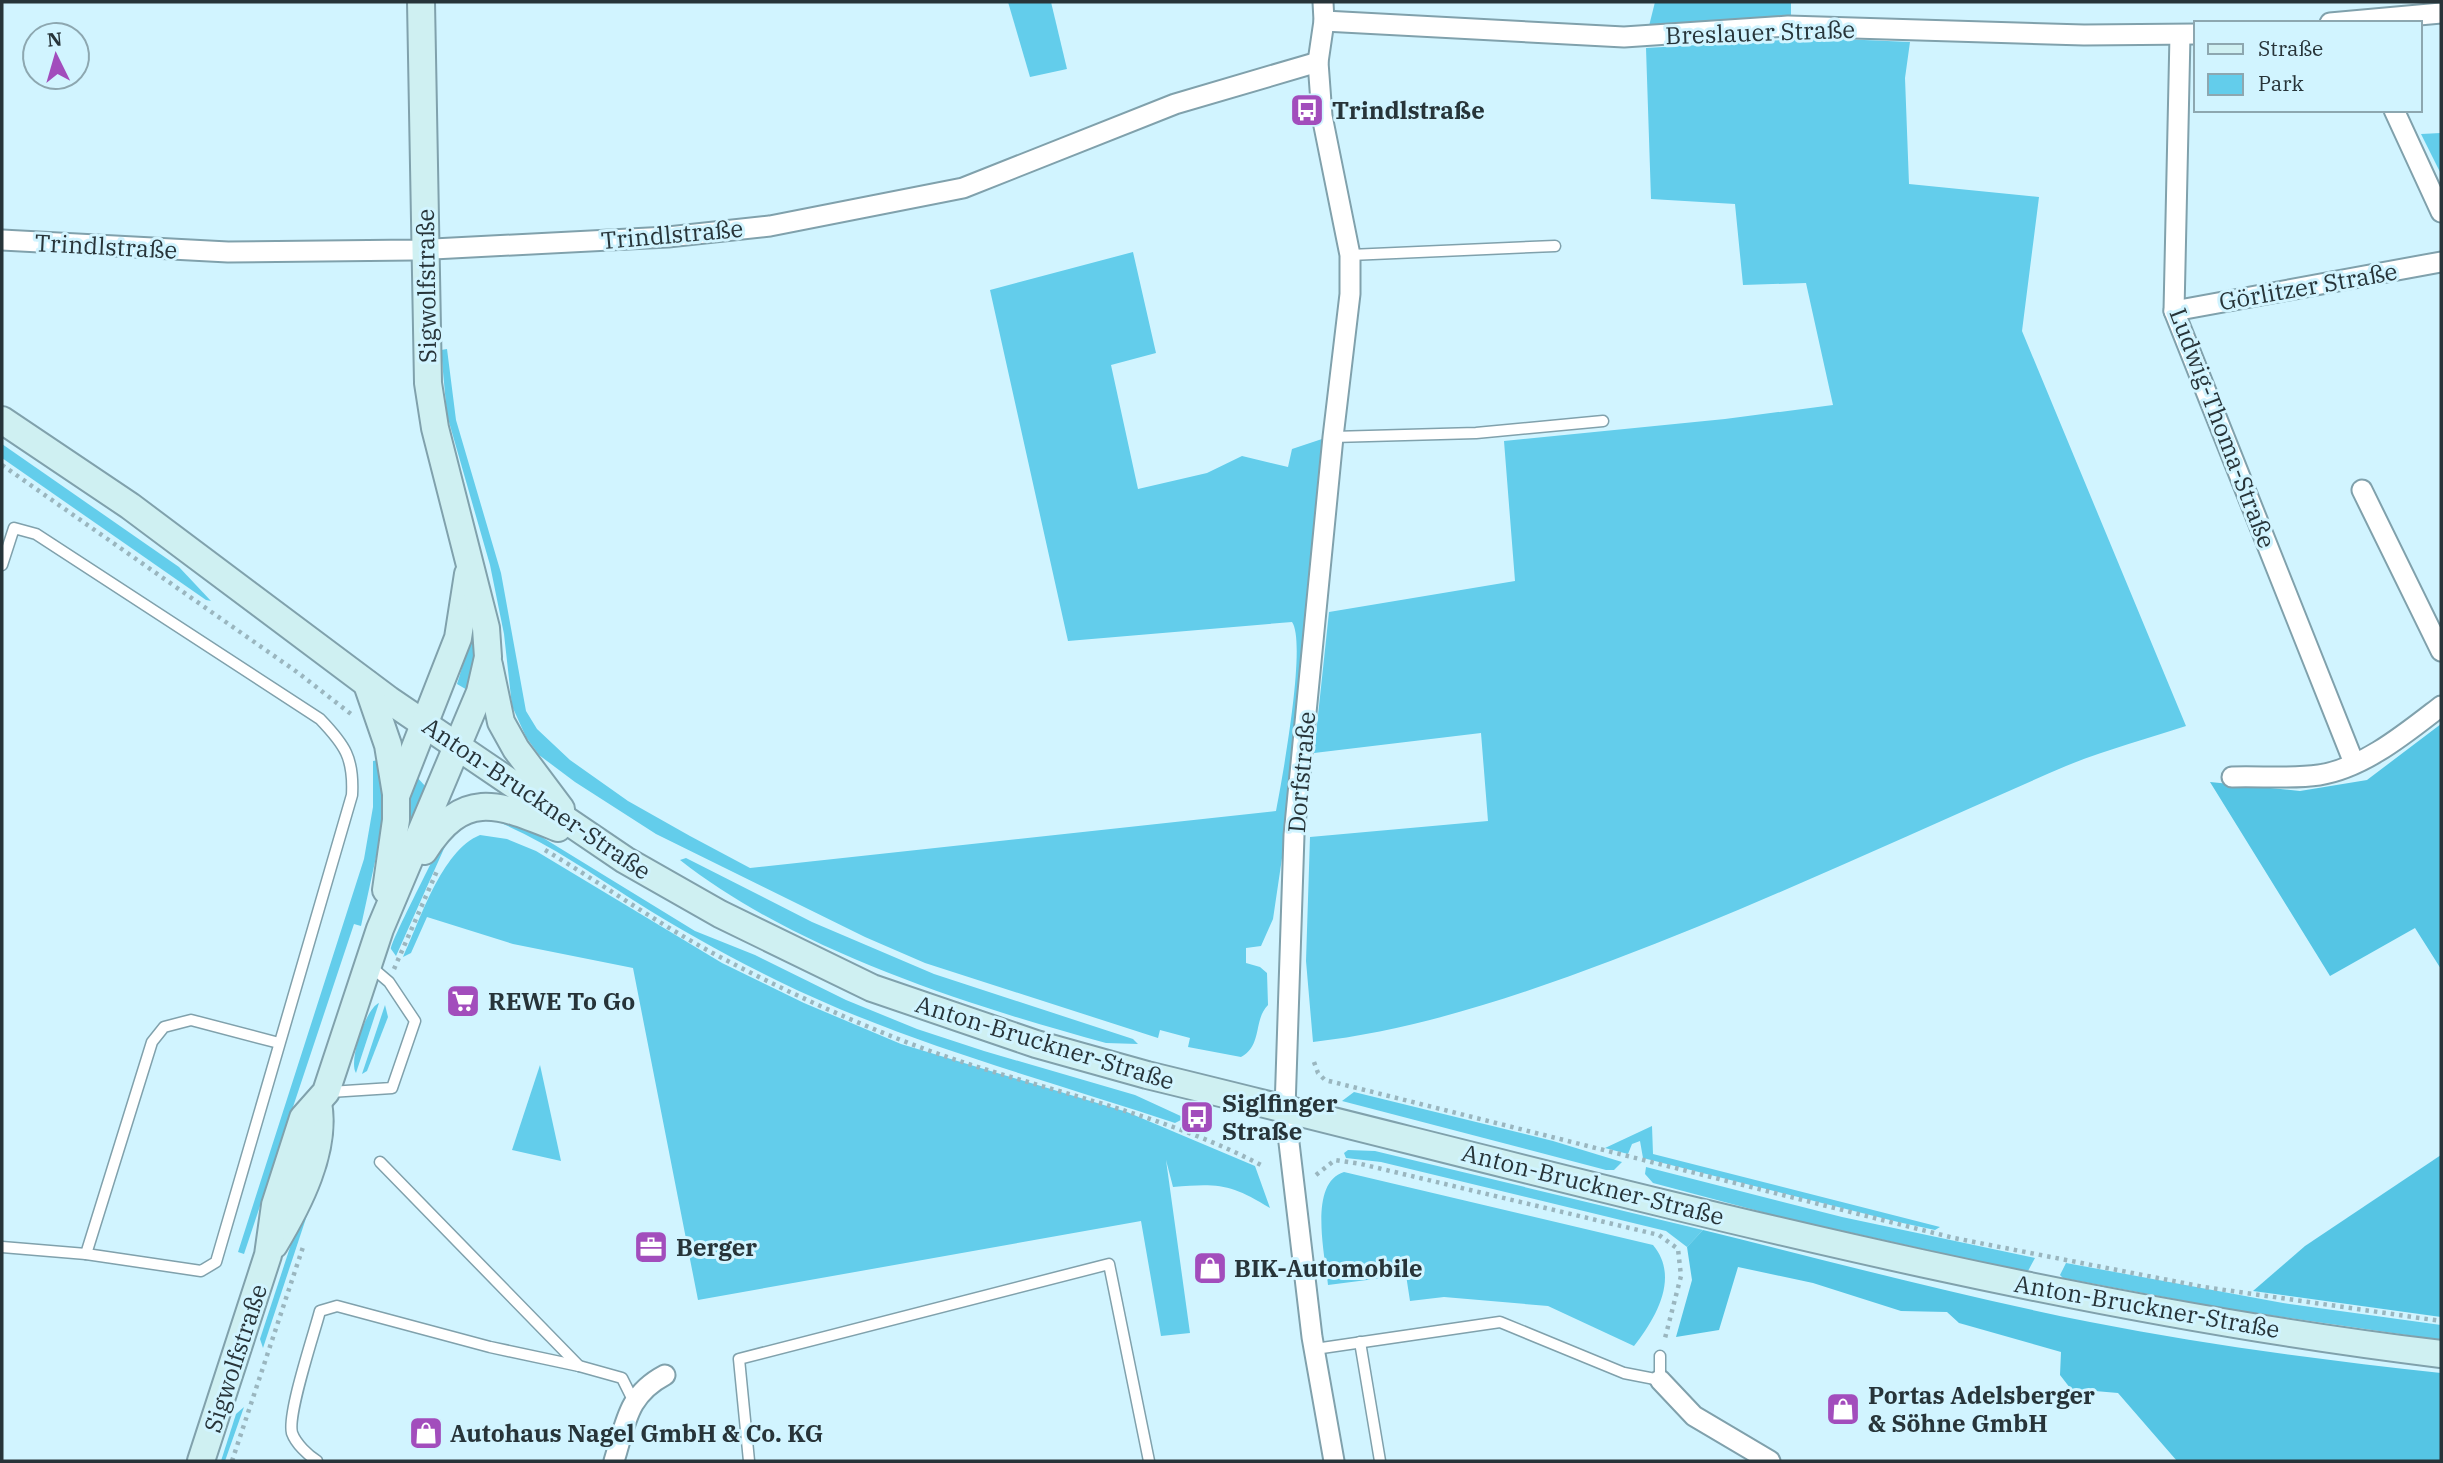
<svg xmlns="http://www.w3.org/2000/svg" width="2443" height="1463" font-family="'IBM Plex Serif',serif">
	<rect width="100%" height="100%" fill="#d1f4ff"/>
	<g fill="#63cdeb">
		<path d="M1008 2H1051L1067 69 1030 77Z"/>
		<path d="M1655 2H1791V15L1649 26Z"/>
		<path d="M1818 38 1910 42 1905 78 1909 184 2039 197 2022 331 2186 726C2147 739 2105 750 2066 766 1915 831 1767 902 1613 960 1515 997 1417 1030 1313 1042L1306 961 1310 837 1488 821 1481 733 1314 753 1329 612 1515 581 1504 441 1725 419 1833 405 1806 283 1743 285 1735 204 1651 199 1646 48Z"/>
		<path d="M2441 133V174L2421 134Z"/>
		<path d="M1133 252 1156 353 1111 365 1138 489 1207 473 1242 456 1288 467 1292 449 1325 438 1286 831 1273 919 1261 946 1246 948V963L1260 967 1267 973 1268 1005C1253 1020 1263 1045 1241 1057L1188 1047 1190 1038 1160 1030 1158 1038 925 963 865 937 656 834 575 782 539 755 526 737 512 706 504 634 490 565 447 415 441 350 447 349 456 420 501 573 526 711 537 729 570 760 628 801 690 836 750 868 1276 811C1282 780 1307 643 1292 622L1068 641 990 290Z"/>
		<path d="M2 444 179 567 211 601 206 600 2 458Z"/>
		<path d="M474 629 478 651 469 691 457 684Z"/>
		<path d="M384 759 388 802 361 926 354 924 244 1254 238 1252 364 859 373 807V761Z"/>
		<path d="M415 775 426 787 408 825 409 786Z"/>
		<path d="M486 817 527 828 695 931 755 955 846 1000 917 1029 984 1051 1135 1095 1185 1118 1175 1123C1041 1078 904 1043 776 980 727 956 679 929 633 900 585 869 539 837 486 817Z"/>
		<path d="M451 833 396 956 391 949C390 943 435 856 442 841Z"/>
		<path d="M480 835 507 839 536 851 722 963 804 1003 901 1044 1127 1112 1255 1166 1270 1208C1231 1184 1218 1183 1173 1187L1166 1160 1190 1333 1161 1336 1141 1221 698 1300 633 968 513 944 427 917 411 953 403 957C420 921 441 851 480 835Z"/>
		<path d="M686 858 812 922 934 974 1133 1039 1138 1044 1106 1043C967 1005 794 950 680 860Z"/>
		<path d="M379 1003 356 1073C348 1061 366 1008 379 1003Z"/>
		<path d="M385 1005 388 1017 367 1071 362 1074Z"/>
		<path d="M540 1065 561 1161 512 1150Z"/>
		<path d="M1354 1092 1553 1141 1622 1162 1614 1170H1606L1342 1101Z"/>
		<path d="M1652 1126 1653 1154 1940 1227 1935 1230 1898 1222 1643 1158 1640 1141 1632 1144 1628 1154 1605 1148Z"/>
		<path d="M1348 1150 1375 1151 1703 1230 1687 1247 1666 1231 1381 1162 1346 1158 1344 1153Z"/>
		<path d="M1646 1167 1842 1217 2035 1258 2028 1271 2000 1266 1781 1217 1653 1183 1645 1174Z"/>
		<path d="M1344 1172 1653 1245C1680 1277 1656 1318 1634 1346L1548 1306 1444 1297 1410 1301 1406 1275 1328 1285C1325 1255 1308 1183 1344 1172Z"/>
		<path d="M313 1177 319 1179 263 1348 260 1339Z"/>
		<path d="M2066 1263 2283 1303 2441 1325V1340L2228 1309 2063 1278 2060 1275Z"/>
		<path d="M244 1407 225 1461H221L236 1414Z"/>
	</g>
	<g fill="#55c5e4">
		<path d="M2441 724V969L2415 928 2330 976 2210 782 2300 791 2367 780Z"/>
		<path d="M2441 1155V1317L2253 1291 2305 1246Z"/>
		<path d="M1703 1230C1832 1262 1960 1296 2090 1322 2206 1345 2324 1360 2441 1373V1461H2177L2118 1393 2095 1391 2077 1397 2060 1375 2061 1352 1959 1323 1947 1312 1901 1311 1813 1283 1738 1267 1719 1330 1676 1337 1692 1280 1687 1247Z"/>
	</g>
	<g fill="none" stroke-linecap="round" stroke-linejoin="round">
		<g stroke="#80a1ac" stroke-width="13">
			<g id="lane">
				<path d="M1350 255 1555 246"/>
				<path d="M1333 437 1476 433 1603 421"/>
				<path d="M2 565 14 528 36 534 320 719C345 745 354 758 352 795L216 1262 201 1271 86 1254 2 1247"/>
				<path d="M330 1092 392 1088 415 1021 389 982 369 965"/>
				<path d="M380 1162 579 1366 622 1378 633 1400"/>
				<path d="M86 1254 152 1042 164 1027 191 1020 279 1043"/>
				<path d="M1360 1342 1380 1461"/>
				<path d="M1315 1349 1500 1322 1624 1373 1660 1380V1356"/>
				<path d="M317 1461C308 1455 296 1444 292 1433 287 1414 314 1334 320 1311L337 1306 490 1347 579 1366"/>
				<path d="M749 1461 739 1359 1109 1264 1149 1461"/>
			</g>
		</g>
		<g stroke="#80a1ac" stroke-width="23">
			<g id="street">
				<path d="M1323 2 1324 21 1318 62 1322 116 1350 255V294L1333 437 1294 835 1285 1109 1312 1337 1334 1461"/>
				<path d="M1324 21 1624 37 1788 26 2084 35 2196 34"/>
				<path d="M2330 23 2441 13"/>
				<path d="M2180 35 2174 311 2354 763"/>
				<path d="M2394 110 2441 212"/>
				<path d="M2 240 228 252 414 250 668 237 770 226 963 188 1175 104 1318 62"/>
				<path d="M2174 311 2441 262"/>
				<path d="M2362 490 2441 651"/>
				<path d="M2232 777C2260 776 2291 779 2319 775 2364 768 2406 733 2441 706"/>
				<path d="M1660 1380 1694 1416 1770 1461"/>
				<path d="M614 1461C626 1423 627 1395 665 1375"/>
			</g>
		</g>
		<g stroke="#80a1ac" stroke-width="30">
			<g id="secondary">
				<path d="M2 420 130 506 389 700 625 860 720 914 872 988 1036 1044 1147 1075C1576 1179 2003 1301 2441 1354"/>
				<path d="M489 665 501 722 516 749 561 809"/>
				<path d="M367 684 388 745 396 794"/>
				<path d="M424 851C464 788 498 804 558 828"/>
				<path d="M386 890 396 820V796L458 638 468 574"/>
				<path d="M274 1245C298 1205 327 1150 318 1103"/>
				<path d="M201 1461 268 1255 275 1205 303 1118 326 1092 380 929 480 692 488 657 486 628 435 428 428 383 421 2"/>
			</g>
		</g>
		<g stroke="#9ab6bf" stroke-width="4.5" stroke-dasharray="3.5 5" stroke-linecap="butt">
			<path d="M2 465 297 672 351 714"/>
			<path d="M545 850C604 885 661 926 722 958 779 988 840 1016 901 1040 1019 1087 1148 1106 1261 1165"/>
			<path d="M394 969 437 871"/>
			<path d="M1314 1062 1318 1073 1325 1080 1954 1238 2204 1287 2441 1321"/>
			<path d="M1316 1175 1335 1160 1361 1164 1659 1235 1678 1249 1681 1276 1664 1342"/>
			<path d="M232 1461 303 1247"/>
		</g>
		<use href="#lane" stroke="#fff" stroke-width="10"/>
		<use href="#street" stroke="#fff" stroke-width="19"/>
		<use href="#secondary" stroke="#cff0f2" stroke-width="26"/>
	</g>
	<defs>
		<g id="bus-square" transform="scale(1.75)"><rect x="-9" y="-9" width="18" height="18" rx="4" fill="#a24dbc" stroke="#d1f4ff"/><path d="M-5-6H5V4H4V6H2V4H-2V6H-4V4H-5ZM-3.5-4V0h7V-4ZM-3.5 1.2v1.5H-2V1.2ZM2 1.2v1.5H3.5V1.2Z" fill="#fff"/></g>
		<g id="supermarket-square" transform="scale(1.75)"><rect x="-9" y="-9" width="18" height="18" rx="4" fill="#a24dbc" stroke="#d1f4ff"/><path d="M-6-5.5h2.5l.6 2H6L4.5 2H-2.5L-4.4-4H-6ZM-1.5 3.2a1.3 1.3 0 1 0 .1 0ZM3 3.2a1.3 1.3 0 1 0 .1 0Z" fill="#fff"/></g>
		<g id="office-square" transform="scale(1.75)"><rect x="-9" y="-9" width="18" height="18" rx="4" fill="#a24dbc" stroke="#d1f4ff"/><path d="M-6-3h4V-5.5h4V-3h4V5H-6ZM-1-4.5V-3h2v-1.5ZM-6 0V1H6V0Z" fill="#fff"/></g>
		<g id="shop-square" transform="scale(1.75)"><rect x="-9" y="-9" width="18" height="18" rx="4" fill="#a24dbc" stroke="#d1f4ff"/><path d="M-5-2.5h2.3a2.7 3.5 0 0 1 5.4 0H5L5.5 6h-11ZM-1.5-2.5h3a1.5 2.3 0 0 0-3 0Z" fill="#fff"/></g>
	</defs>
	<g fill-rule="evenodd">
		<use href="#bus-square" x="1307" y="110"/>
		<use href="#supermarket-square" x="463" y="1001"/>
		<use href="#bus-square" x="1197" y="1117"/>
		<use href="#office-square" x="651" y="1247"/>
		<use href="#shop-square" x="1210" y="1268"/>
		<use href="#shop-square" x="1843" y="1409"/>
		<use href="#shop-square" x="426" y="1433"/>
	</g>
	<g text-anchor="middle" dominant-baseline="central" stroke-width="6" stroke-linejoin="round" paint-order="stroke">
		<g font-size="24" fill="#273439" stroke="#d1f4ff">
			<text transform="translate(1760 32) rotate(-2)">Breslauer Straße</text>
			<text transform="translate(672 234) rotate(-5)">Trindlstraße</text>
			<text transform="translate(106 246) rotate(3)">Trindlstraße</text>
			<text transform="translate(426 286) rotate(-91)">Sigwolfstraße</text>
			<text transform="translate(2308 286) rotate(-10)">Görlitzer Straße</text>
			<text transform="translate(2223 428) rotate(69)">Ludwig-Thoma-Straße</text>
			<text transform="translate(1301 772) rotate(-85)">Dorfstraße</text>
			<text transform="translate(537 798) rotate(34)">Anton-Bruckner-Straße</text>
			<text transform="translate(1045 1042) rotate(17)">Anton-Bruckner-Straße</text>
			<text transform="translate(1593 1184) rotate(14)">Anton-Bruckner-Straße</text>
			<text transform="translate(2147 1306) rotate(10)">Anton-Bruckner-Straße</text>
			<text transform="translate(235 1358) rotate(-72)">Sigwolfstraße</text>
		</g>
		<g font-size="24" font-weight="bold" fill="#273439" stroke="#d1f4ff" text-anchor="start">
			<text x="1332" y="110">Trindlstraße</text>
			<text x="488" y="1001">REWE To Go</text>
			<text x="1222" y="1103">Siglfinger<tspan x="1222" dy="28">Straße</tspan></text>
			<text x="676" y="1247">Berger</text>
			<text x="1234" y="1268">BIK-Automobile</text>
			<text x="1868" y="1395">Portas Adelsberger<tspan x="1868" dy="28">&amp; Söhne GmbH</tspan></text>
			<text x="450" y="1433">Autohaus Nagel GmbH &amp; Co. KG</text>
		</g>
	</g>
	<rect width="2443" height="1463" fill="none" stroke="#273439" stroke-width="7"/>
	<rect x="2194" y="21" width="228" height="91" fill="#d1f4ff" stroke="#8da7b0" stroke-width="2"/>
	<rect x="2208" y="44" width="35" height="10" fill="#cff0f2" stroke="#8da7b0" stroke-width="2"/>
	<text x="2258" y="56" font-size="21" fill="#273439">Straße</text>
	<rect x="2208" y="74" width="35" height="21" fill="#63cdeb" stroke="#8da7b0" stroke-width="2"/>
	<text x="2258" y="91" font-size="21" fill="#273439">Park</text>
	<g transform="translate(56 56) rotate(355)"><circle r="33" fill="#d1f4ff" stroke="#8da7b0" stroke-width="2"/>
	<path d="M0-5L12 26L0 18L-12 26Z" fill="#a24dbc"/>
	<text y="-10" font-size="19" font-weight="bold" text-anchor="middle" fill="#273439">N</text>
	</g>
</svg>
